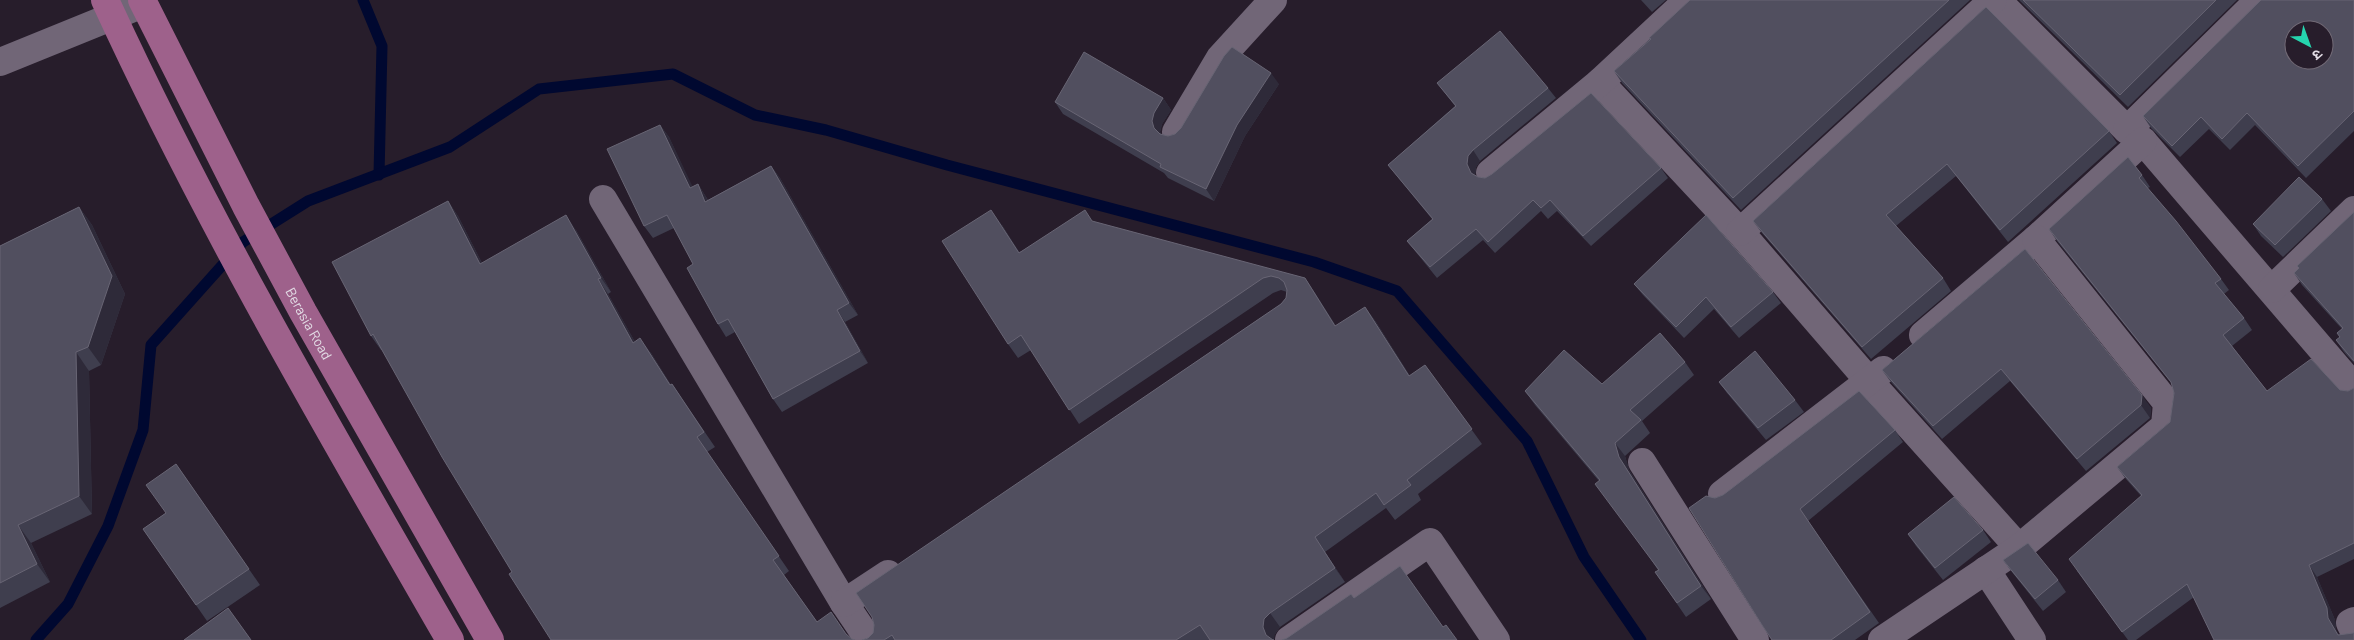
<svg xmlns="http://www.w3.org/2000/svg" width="2354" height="640" font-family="Barlow,'Noto Sans Devanagari',sans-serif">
	<rect width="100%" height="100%" fill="#271d2b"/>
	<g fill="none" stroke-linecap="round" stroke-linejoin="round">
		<g stroke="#000830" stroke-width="11">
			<path d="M363 0 382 46 379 175"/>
			<path d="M36 640 68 604 108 526 143 430 151 345 243 242 308 201 450 147 539 89 673 74 755 115 826 130 947 165 1314 262 1397 291 1527 441 1584 557 1641 640"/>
		</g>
		<g stroke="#716677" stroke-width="28">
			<path d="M1997 0 2127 130 2143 141 2354 387"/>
			<path d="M0 62 143 4"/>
			<path d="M1600 82 1740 232 1869 381 2019 548"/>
			<path d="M2127 130 2259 0"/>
			<path d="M1176 132 1220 58 1273 0"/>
			<path d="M1490 173 1600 82 1688 0"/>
			<path d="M603 199 844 603 869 640"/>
			<path d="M1740 232 1993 0"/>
			<path d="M2272 289 2354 210"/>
			<path d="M1923 335 2036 239 2143 141"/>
			<path d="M1642 462 1755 640"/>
			<path d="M1722 494 1883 370"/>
			<path d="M1986 570 2032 640"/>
			<path d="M844 603 888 574"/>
			<path d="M2354 621 2350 623 2354 631"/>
			<path d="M1289 640 1430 542 1496 640"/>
			<path d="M1882 640 2019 548 2165 426 2167 403 2036 239"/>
		</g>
		<g stroke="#9e618b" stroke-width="28">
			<path d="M105 0C206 220 329 430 450 640"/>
			<path id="s1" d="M142 0 246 206 303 312 490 640"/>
		</g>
	</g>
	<g fill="#3f3e4e">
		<path d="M1641 0H1666L1652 12Z"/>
		<path d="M1690 0H1970L1741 210 1622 83 1614 71 1650 39Z"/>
		<path d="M2019 0H2237L2128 107Z"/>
		<path d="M2354 0V131L2306 178 2255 125 2230 150 2209 129 2180 157 2151 128 2143 116Z"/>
		<path d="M1986 7 2109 131 2117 143 2008 242 1956 176 1896 226 1943 278 1951 291 1871 359 1762 233 1753 221Z"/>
		<path d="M1437 83 1548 88 1556 98 1480 161 1476 167 1475 175 1478 177 1485 178 1661 168 1668 178 1591 246 1557 211 1548 219 1541 211 1495 253 1483 240 1437 278 1415 251 1407 241 1432 219 1396 175 1388 165 1455 106Z"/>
		<path d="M1279 84 1245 136 1214 201 1168 178 1164 173 1063 114 1055 102 1163 98 1171 110 1162 124 1160 132 1161 134 1168 136 1175 134Z"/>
		<path d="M660 125 669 137 692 187 698 184 708 200 771 166 780 178 858 315 845 322 868 363 782 412 773 399 735 332 726 337 718 324 693 264 674 228 653 238 644 226Z"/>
		<path d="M2142 175 2150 187 2148 188 2221 279 2229 290 2224 294 2244 318 2252 330 2232 346 2267 391 2340 390 2348 391 2354 388V559L2317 577 2335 620 2336 630 2339 635 2354 640 2194 597 2136 640H2128L2077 571 2141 496 2126 479 2117 467 2170 422 2174 393 2172 384 2057 241 2049 229Z"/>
		<path d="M2322 199 2331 211 2283 257 2261 236 2253 224Z"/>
		<path d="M448 201 458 216 482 263 576 230 611 292 608 294 635 342 651 353 671 385 672 384 715 447 707 452 789 571 784 575 817 622 847 635 512 572 382 350H381L371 336Z"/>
		<path d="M79 207 92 225 125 294 101 365 89 371 92 514 31 543 50 582 0 608V246Z"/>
		<path d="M2354 212V363L2344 352 2336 340 2340 337 2337 333 2342 329 2302 285 2294 273Z"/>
		<path d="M1093 222 1305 278 1315 293 1336 326 1365 307 1376 322 1410 376 1425 365 1482 444 1418 494 1421 500 1395 520 1386 508 1325 552 1345 582 1280 627 1275 634 1210 640H862L868 638 1281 304 1286 298 1287 292 1281 290 1273 293 1079 424 1031 350 1018 358 1008 344 1002 225 1019 252Z"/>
		<path d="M2025 249 2151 408 2150 418 2086 471 2010 381 1942 439 1891 382 1882 370Z"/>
		<path d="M1634 284 1773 292 1781 303 1739 338 1714 309 1684 338 1643 295Z"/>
		<path d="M1685 362 1694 375 1642 421 1650 433 1625 456 1629 470 1711 599 1686 617 1655 572 1658 570 1599 481 1535 405 1525 391 1602 384Z"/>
		<path d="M1719 382 1795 400 1804 412 1766 440 1727 393Z"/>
		<path d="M1895 430 1903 442 1808 521 1879 623 1855 640H1772L1715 498Z"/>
		<path d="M176 464 260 585 207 621 143 529 166 513Z"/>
		<path d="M1983 530 1991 542 1943 580 1916 546 1908 534Z"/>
		<path d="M2003 560 2058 580 2066 592 2043 611 2012 572Z"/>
	</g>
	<g fill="#2e2a39">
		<path d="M1271 73 1279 84 1245 136 1214 201 1206 189 1237 125Z"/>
		<path d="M1163 98 1171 110 1162 124 1160 132 1162 139 1154 128 1152 121 1154 113Z"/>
		<path d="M660 125 669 137 699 200 690 188Z"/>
		<path d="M1473 150 1480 161 1476 167 1475 175 1471 173 1467 164 1468 156Z"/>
		<path d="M771 166 780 178 858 315 849 303Z"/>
		<path d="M698 184 706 197 714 214 705 202Z"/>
		<path d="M448 201 458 216 490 279 480 264Z"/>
		<path d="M79 207 92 225 125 294 101 365 88 347Z"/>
		<path d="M991 210 1002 225 1029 267 1019 253Z"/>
		<path d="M566 215 576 230 611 292 601 278Z"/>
		<path d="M1305 278 1315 293 1345 341 1335 326Z"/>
		<path d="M598 279 608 294 644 358 633 343Z"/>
		<path d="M1365 307 1376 322 1419 391 1409 376Z"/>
		<path d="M837 310 845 322 868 363 860 351Z"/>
		<path d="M640 338 651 353 680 400 670 385Z"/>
		<path d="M76 352 89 371 92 514 79 496Z"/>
		<path d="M2142 395 2151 408 2150 418 2141 405Z"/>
		<path d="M1615 443 1625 456 1629 470 1711 599 1701 586 1619 457Z"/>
		<path d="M18 525 31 543 50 582 37 564Z"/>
		<path d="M1315 537 1345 582 1335 568Z"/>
		<path d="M2309 565 2317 577 2335 620 2336 630 2342 640H2341L2328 618Z"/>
		<path d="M1270 613 1280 627 1275 634 1274 640H1270L1266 635 1263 627 1264 619Z"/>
	</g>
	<g fill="#514f5f" stroke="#686574" fill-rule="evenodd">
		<path d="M1690 0H1949L1733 198 1614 71 1651 39 1649 38Z"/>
		<path d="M2023 0H2216L2120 95Z"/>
		<path d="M2261 0H2354V111L2298 166 2247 113 2222 139 2201 117 2172 146 2143 116ZM2294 30H2324V60H2294Z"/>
		<path d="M1986 7 2109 131 2000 230 1947 164 1886 215 1943 278 1862 347 1753 221Z"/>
		<path d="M1500 31 1548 88 1473 150 1468 156 1467 164 1471 173 1478 177 1485 178 1492 174 1591 93 1661 168 1583 236 1550 200 1541 208 1533 200 1488 242 1476 229 1430 267 1407 241 1433 219 1388 165 1456 106 1437 83Z"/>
		<path d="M1232 47 1271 73 1237 125 1206 189 1160 167 1161 164 1055 102 1084 52 1163 98 1154 113 1152 121 1154 128 1160 134 1168 136 1175 134 1181 128 1224 56Z"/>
		<path d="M660 125 690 188 698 184 705 202 771 166 849 303 837 310 860 351 773 399 728 319 718 324 687 268 693 264 667 215 644 226 607 149Z"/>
		<path d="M2128 157 2142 175 2139 178 2176 221 2221 279 2215 283 2244 318 2223 335 2267 391 2311 359 2340 390 2348 391 2354 388V543L2309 565 2327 608 2328 618 2338 635 2353 633 2354 632V640H2214L2187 584 2122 632 2069 559 2142 495 2117 467 2170 422 2174 393 2171 382 2049 229Z"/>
		<path d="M2299 177 2322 199 2275 245 2253 224Z"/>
		<path d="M448 201 480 264 566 215 601 278 598 279 633 343 640 338 670 385 672 384 704 432 697 437 779 556 773 560 817 622 831 612 846 634 852 639 855 640H551L509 574 512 572 442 457 373 334 371 336 332 262Z"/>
		<path d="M79 207 112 276 88 347 76 352 79 496 18 525 37 564 0 583V246Z"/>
		<path d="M991 210 1019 253 1085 210 1092 221 1305 278 1335 326 1365 307 1409 376 1425 365 1472 429 1407 480 1411 485 1384 505 1376 493 1315 537 1335 568 1270 613 1264 619 1263 627 1266 635 1273 640H1274H1210L1200 625 1176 640H895L892 635 884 640H862L868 638 873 633 874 625 872 617 856 593 1281 304 1286 298 1287 290 1284 282 1279 278 1271 276 1263 278 1069 410 1021 335 1008 344 942 241Z"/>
		<path d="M2354 212V361L2336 340 2340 337 2337 333 2343 328 2294 273 2299 268 2297 266Z"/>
		<path d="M1706 215 1773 292 1731 327 1706 297 1676 327 1634 284Z"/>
		<path d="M2025 249 2142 395 2141 405 2077 459 2001 369 1933 426 1882 370Z"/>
		<path d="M1660 333 1685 362 1630 410 1641 420 1615 443 1619 457 1701 586 1677 603 1655 572 1659 570 1595 484 1600 480 1525 391 1564 350 1602 384Z"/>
		<path d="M1755 351 1795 400 1758 428 1719 382Z"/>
		<path d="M1859 391 1895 430 1800 509 1870 612 1831 640H1772L1762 625 1689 508 1706 496 1715 498 1723 495Z"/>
		<path d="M176 464 249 569 196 605 143 529 166 513 146 485Z"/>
		<path d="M1954 497 1983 530 1935 568 1908 534Z"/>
		<path d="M2028 543 2058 580 2035 599 2003 560Z"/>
		<path d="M1400 566 1443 627 1446 625 1457 640H1282L1287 638 1351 594 1354 598Z"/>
		<path d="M228 608 251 640H184Z"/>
	</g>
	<g text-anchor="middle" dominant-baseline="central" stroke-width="4.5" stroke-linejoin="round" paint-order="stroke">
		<g font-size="14" fill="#e3dde6" stroke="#271d2b">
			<text stroke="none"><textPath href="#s1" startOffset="364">Berasia Road</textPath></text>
		</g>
	</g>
	<g transform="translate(2309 45) rotate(139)"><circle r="24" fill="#271d2b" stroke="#726a76"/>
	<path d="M0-4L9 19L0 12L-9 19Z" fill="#25d5ae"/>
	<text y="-8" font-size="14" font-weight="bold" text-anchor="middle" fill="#e3dde6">उ</text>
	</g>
</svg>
